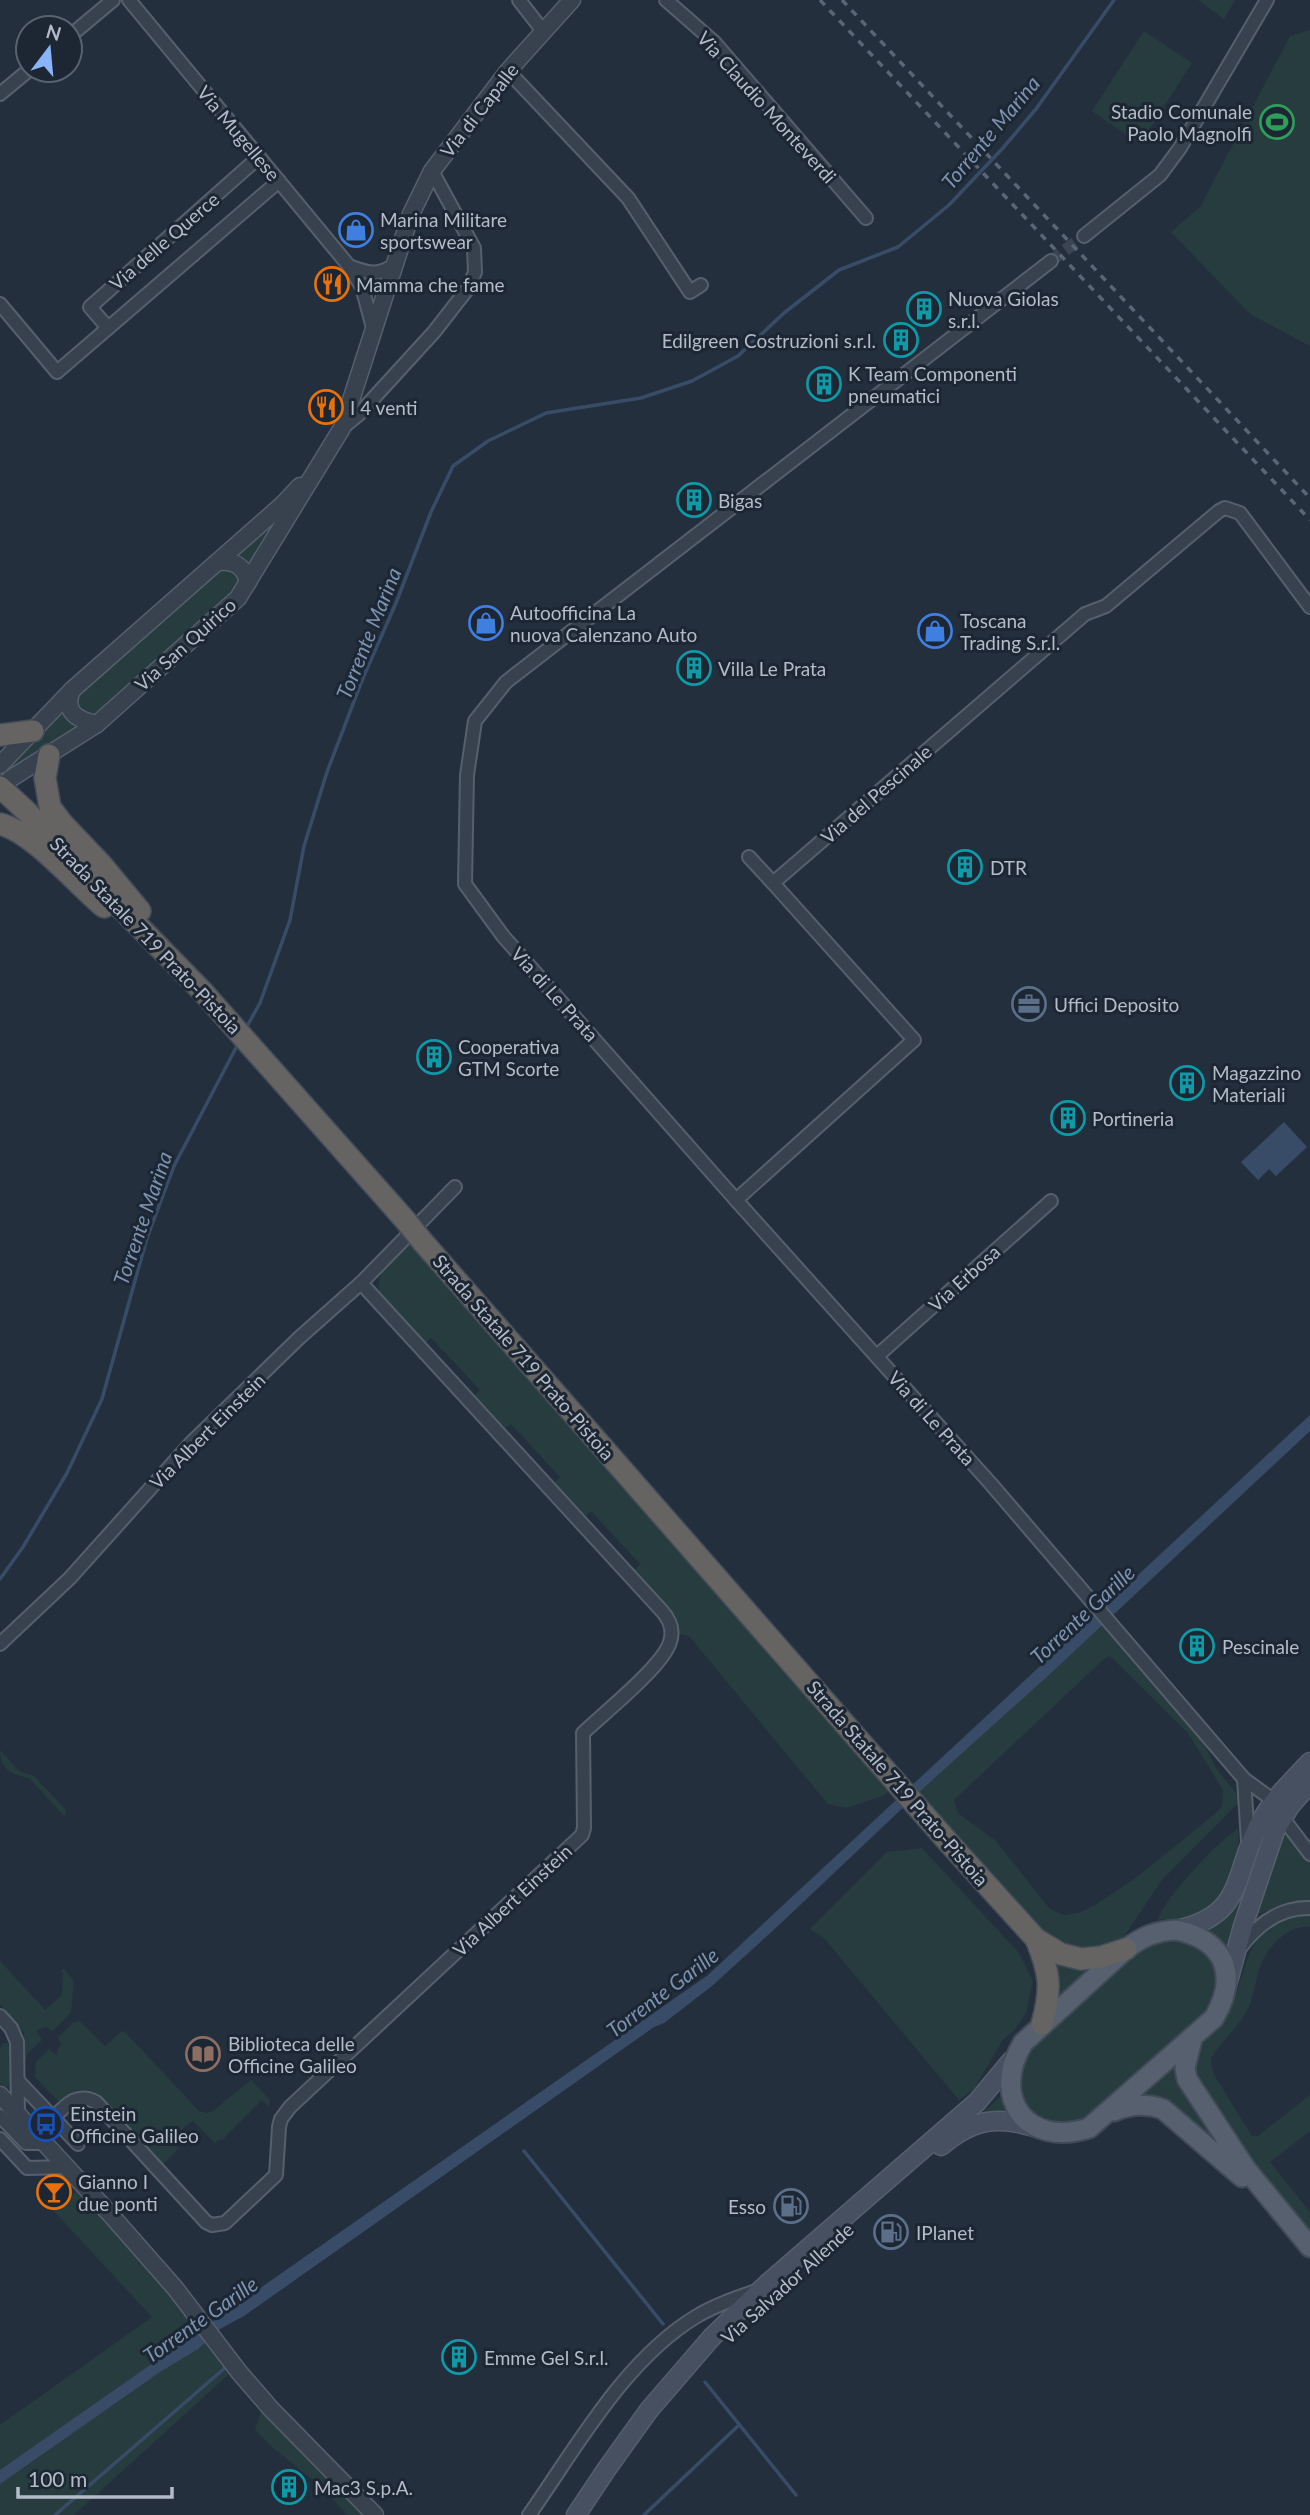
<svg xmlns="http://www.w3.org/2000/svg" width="1310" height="2515" font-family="Lato,sans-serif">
	<rect width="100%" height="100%" fill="#242f3e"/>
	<g fill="#263c3f" fill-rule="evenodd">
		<path d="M1198 0H1235L1224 19Z"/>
		<path d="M1310 30V346L1250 314 1171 232 1200 207 1290 36Z"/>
		<path d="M1144 31 1192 63 1140 144 1092 111Z"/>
		<path d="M283 511 249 574 230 557Z"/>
		<path d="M233 567 242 586 95 717 80 715 73 697 217 568Z"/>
		<path d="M65 701 86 726 0 781V772Z"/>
		<path d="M411 1241 892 1789 883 1796 846 1808 828 1804 689 1636 679 1634 675 1616 634 1570 640 1564 591 1511 584 1517 554 1483 560 1477 511 1424 504 1429 474 1396 480 1390 431 1338 425 1343 382 1297 378 1288 381 1274 402 1247Z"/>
		<path d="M1102 1625 1199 1734 1216 1768 1237 1794 1238 1803 1161 1881 1125 1935 1114 1945 1076 1951 1046 1936 917 1794ZM1110 1656 1188 1733 1223 1790 1222 1806 1216 1813 1137 1877 1095 1905 1079 1913 1063 1915 1049 1908 996 1841 958 1813 954 1800 1105 1658Z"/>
		<path d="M0 1750 19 1771 34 1776 66 1810V1815H63L29 1778C13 1775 0 1770 0 1750Z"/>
		<path d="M1272 1816 1228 1951 1226 1950 1207 1929C1251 1903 1251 1859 1272 1816Z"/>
		<path d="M1238 1829C1241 1866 1227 1915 1185 1920 1176 1921 1167 1918 1158 1920 1162 1901 1221 1838 1238 1829Z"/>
		<path d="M1284 1832 1310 1862V1901L1287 1904 1256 1915Z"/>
		<path d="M922 1848 1019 1953 1033 1981 1026 2013 1015 2029 1002 2041 974 2089 959 2100 824 1938 810 1929 887 1852Z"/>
		<path d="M1310 1915V1927C1289 1924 1269 1945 1261 1964 1255 1979 1255 1996 1247 2011 1237 2028 1221 2042 1211 2058L1213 2073 1252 2136H1258L1310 2095V2131L1270 2162 1310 2212V2234L1255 2173 1191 2078C1192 2069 1191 2053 1196 2046 1205 2034 1220 2028 1227 2015 1251 1969 1241 1919 1310 1915Z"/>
		<path d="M1188 1939 1213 1959 1219 1987 1210 2012 1094 2114 1077 2124 1044 2121 1028 2109 1017 2085 1028 2049 1132 1956 1151 1941Z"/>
		<path d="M1050 1953 1097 1962 1055 2003Z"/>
		<path d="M0 1961 45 2010 62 1995 63 1973 61 1971 64 1969 74 1981 71 2012 53 2031 46 2027 36 2030 42 2040 28 2053 24 2065V2033L0 2004Z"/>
		<path d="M80 2021 105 2046 122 2031 125 2032 199 2111 207 2113 213 2111 251 2080 270 2100 269 2107 262 2100 222 2140 220 2139 215 2143 193 2121 171 2138 179 2148 162 2166 95 2093 77 2090 60 2103 35 2077 36 2062 49 2049 57 2055 58 2048 61 2045 58 2037 74 2022Z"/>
		<path d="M3 2043H7C15 2053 14 2079 7 2089L0 2084V2048Z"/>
		<path d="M1182 2059 1244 2172 1139 2096Z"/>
		<path d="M1002 2095 1009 2113 982 2114Z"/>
		<path d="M78 2189 157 2279 229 2374 74 2515H0V2425L152 2317 51 2208 68 2200Z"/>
		<path d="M262 2409 365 2515H347L324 2489 272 2447 255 2430Z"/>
	</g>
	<g fill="#394c67">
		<path d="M1284 1122 1307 1147 1276 1176 1269 1169 1258 1180 1241 1162Z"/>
		<path d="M1310 1415V1431L1050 1674 928 1784 779 1925 712 1986 664 2023 654 2027 244 2316 220 2329 198 2349 160 2372 0 2484V2470L708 1975Z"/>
	</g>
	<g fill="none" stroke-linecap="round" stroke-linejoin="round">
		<g stroke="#394c67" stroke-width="3.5">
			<path d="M246 1028 260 1003 290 920 304 846 327 772 363 678 396 603 431 512 453 466 488 441 546 413 641 398 692 381 738 356 784 313 839 270 898 247 949 205 1002 149 1036 109 1114 0"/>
			<path d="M0 1579 23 1547 67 1473 102 1399 147 1238 174 1166 238 1044"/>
			<path d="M524 2151 663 2324"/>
			<path d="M705 2382 796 2495"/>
			<path d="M55 2515 226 2367"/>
			<path d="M644 2515 739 2425"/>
		</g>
		<path stroke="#3a4453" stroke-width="12" stroke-dasharray="12 6" stroke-linecap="butt" d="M1051 261 1084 236"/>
		<g stroke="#565f6c" stroke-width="16">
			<g id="minor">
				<path d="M129 0 349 266 362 287 373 328"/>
				<path d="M519 0 543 31"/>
				<path d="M666 0 714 42 866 218"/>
				<path d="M70 36 113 0"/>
				<path d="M508 71 628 198 690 292 701 285"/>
				<path d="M0 94 29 70"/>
				<path d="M1084 236 1160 175 1180 148 1267 0"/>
				<path d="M1051 261 506 682 475 721 467 775 465 884 503 936 736 1200 991 1484 1244 1779 1274 1801"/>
				<path d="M349 266C367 273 379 277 395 264"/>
				<path d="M0 304 57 372 279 181"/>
				<path d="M108 328 90 307 259 157"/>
				<path d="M342 428 359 414 434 332 469 287 475 272 474 248 432 171"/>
				<path d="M749 857 773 883"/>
				<path d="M736 1200 914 1040 773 883 1085 614 1106 606 1219 511 1225 508 1240 513 1310 607"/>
				<path d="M877 1356 1051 1201"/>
				<path d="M0 1644 70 1578 191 1443 299 1338 361 1283 455 1187"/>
				<path d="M1244 1779 1248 1841"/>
				<path d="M1282 1817 1310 1854"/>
				<path d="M1240 1948C1257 1925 1279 1907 1310 1908"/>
				<path d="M0 2016 11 2028 17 2042 18 2114"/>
				<path d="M18 2081 78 2144"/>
				<path d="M0 2116 26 2143H45"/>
				<path d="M53 2118C66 2105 77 2092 96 2102L206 2222 212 2225 225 2223 276 2175 279 2127 281 2119 290 2107 582 1835 584 1828 583 1733C604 1713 663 1666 670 1642 674 1630 670 1620 662 1611L361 1283"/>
				<path d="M0 2139 27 2168 67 2167"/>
				<path d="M529 2515C576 2448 625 2359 697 2316 715 2305 736 2298 756 2291"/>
			</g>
		</g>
		<g stroke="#565f6c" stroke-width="19">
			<g id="tertiary">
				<path d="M218 562C234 560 244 566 248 582"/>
				<path d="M72 690C63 712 77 720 97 724"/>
				<path d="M0 765 72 690 282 505 300 486"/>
				<path d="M10 779 97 724 238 598 342 428 411 214 432 171 508 71 572 0"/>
				<path d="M0 2095 110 2214 175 2288 239 2372 271 2409 375 2515"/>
			</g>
		</g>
		<g stroke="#565f6c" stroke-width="21">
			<g id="secondary">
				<path d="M1176 1930C1248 1915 1232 1871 1262 1819 1275 1797 1293 1780 1310 1762"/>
				<path d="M1227 1985 1243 1926 1275 1831 1290 1806 1310 1783"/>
				<path d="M941 2146C972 2120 996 2115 1034 2127"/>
				<path d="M576 2515 606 2470 649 2410 712 2337 767 2284 977 2102 1012 2060"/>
			</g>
		</g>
		<g stroke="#414a57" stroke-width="23">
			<g id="primary">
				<path d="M1176 1930C1225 1940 1239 1975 1214 2018L1089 2128C1027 2148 990 2098 1023 2043L1126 1949C1142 1937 1155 1931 1176 1930Z"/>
				<path d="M1192 2039 1185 2068 1187 2079 1246 2169 1310 2247"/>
				<path d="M1114 2111C1131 2104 1146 2103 1163 2109L1242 2177"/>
			</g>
		</g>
		<g stroke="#434c59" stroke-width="24">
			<g id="trunk">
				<path d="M0 735 33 731"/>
				<path d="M49 755 45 778 50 807 62 823 101 864 140 911"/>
				<path d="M0 787 26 811 203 992 406 1221"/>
				<path d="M0 824C33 832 76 884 104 907"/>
				<path d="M422 1241 949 1843 1036 1939 1061 1954 1081 1959 1101 1957 1126 1949"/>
				<path d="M1036 1939C1050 1973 1052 1988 1042 2024"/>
			</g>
		</g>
		<use href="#minor" stroke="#38414e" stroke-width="12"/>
		<use href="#tertiary" stroke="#38414e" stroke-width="16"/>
		<use href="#secondary" stroke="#465061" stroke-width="18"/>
		<use href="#primary" stroke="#56606e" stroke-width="19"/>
		<use href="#trunk" stroke="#656462" stroke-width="21"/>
		<g stroke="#5a6575" stroke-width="3.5" stroke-dasharray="7 7" stroke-linecap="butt">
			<path d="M820 0 1310 520"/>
			<path d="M842 0 1310 498"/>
		</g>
		<g stroke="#434c59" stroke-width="24" stroke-linecap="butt">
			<path id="trunk-bridge" d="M406 1221 422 1241"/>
		</g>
		<use href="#trunk-bridge" stroke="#656462" stroke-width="21"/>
	</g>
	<defs>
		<g id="stadium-ring" transform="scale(1.75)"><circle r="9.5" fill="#1d2633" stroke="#2e9e5b" stroke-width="1.5"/><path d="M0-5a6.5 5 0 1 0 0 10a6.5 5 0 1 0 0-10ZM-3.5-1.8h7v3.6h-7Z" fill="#2e9e5b"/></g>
		<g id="shop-ring" transform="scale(1.75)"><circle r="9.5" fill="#1d2633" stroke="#3f7fe0" stroke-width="1.5"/><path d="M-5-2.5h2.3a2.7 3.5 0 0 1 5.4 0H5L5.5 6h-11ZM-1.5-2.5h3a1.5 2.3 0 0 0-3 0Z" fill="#3f7fe0"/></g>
		<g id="restaurant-ring" transform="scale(1.75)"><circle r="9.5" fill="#1d2633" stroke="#e8710a" stroke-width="1.5"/><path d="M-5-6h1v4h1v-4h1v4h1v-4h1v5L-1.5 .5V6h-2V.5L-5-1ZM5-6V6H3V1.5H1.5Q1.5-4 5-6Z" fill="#e8710a"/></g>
		<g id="building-ring" transform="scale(1.75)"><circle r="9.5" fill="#1d2633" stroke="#0f9aa8" stroke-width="1.5"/><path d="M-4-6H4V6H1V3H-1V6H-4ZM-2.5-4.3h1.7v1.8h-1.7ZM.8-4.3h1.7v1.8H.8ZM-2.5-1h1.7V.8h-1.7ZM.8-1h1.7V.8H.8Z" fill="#0f9aa8"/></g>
		<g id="office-ring" transform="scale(1.75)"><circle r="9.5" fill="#1d2633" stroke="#5c6f8a" stroke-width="1.5"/><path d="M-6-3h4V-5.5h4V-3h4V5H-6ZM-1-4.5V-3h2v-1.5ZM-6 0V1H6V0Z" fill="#5c6f8a"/></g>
		<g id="library-ring" transform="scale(1.75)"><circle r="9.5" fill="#1d2633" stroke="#8d6e63" stroke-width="1.5"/><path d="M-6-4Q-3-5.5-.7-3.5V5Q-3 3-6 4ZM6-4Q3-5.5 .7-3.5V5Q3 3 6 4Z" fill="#8d6e63"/></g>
		<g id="bus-ring" transform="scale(1.75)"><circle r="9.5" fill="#1d2633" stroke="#1a4fb4" stroke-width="1.5"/><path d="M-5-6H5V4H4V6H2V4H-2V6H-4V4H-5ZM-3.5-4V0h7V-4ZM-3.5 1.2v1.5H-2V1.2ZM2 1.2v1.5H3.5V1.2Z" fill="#1a4fb4"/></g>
		<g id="bar-ring" transform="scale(1.75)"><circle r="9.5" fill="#1d2633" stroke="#e8710a" stroke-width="1.5"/><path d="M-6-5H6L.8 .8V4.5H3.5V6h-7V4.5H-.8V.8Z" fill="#e8710a"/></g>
		<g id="fuel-ring" transform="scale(1.75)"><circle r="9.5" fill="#1d2633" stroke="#5c6f8a" stroke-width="1.5"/><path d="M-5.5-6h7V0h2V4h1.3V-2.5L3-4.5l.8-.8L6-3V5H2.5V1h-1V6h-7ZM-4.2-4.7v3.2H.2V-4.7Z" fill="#5c6f8a"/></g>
	</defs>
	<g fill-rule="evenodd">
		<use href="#stadium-ring" x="1277" y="122"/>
		<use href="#shop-ring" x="356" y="230"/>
		<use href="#restaurant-ring" x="332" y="284"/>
		<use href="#building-ring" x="924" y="309"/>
		<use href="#building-ring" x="901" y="340"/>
		<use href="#building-ring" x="824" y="384"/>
		<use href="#restaurant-ring" x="326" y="407"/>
		<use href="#building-ring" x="694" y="500"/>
		<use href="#shop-ring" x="486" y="623"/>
		<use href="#shop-ring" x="935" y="631"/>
		<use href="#building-ring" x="694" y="668"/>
		<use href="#building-ring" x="965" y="867"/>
		<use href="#office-ring" x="1029" y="1004"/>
		<use href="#building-ring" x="434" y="1057"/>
		<use href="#building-ring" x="1187" y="1083"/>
		<use href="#building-ring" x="1068" y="1118"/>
		<use href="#building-ring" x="1197" y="1646"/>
		<use href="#library-ring" x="203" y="2054"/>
		<use href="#bus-ring" x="46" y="2124"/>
		<use href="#bar-ring" x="54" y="2192"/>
		<use href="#fuel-ring" x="791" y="2206"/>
		<use href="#fuel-ring" x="891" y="2232"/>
		<use href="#building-ring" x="459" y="2357"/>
		<use href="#building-ring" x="289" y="2487"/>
	</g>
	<g text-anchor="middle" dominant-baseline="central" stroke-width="6" stroke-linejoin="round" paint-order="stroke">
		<g font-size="19" fill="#b4bcc9" stroke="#1d2633">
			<text transform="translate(767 107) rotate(48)">Via Claudio Monteverdi</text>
			<text transform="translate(479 110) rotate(-52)">Via di Capalle</text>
			<text transform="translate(239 133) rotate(50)">Via Mugellese</text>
			<text transform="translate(164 241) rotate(-41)">Via delle Querce</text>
			<text transform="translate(185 644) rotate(-42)">Via San Quirico</text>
			<text transform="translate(876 794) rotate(-41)">Via del Pescinale</text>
			<text transform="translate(146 935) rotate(46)">Strada Statale 719 Prato-Pistoia</text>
			<text transform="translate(555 994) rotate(48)">Via di Le Prata</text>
			<text transform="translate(964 1278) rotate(-42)">Via Erbosa</text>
			<text transform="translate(524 1357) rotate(49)">Strada Statale 719 Prato-Pistoia</text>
			<text transform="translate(932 1418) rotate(48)">Via di Le Prata</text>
			<text transform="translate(207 1431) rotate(-45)">Via Albert Einstein</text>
			<text transform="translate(898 1783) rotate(49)">Strada Statale 719 Prato-Pistoia</text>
			<text transform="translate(512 1900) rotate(-43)">Via Albert Einstein</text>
			<text transform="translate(787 2283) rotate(-42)">Via Salvador Allende</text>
		</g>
		<g font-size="19" fill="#b4bcc9" stroke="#1d2633" text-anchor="start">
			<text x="1252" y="111" text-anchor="end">Stadio Comunale<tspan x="1252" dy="22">Paolo Magnolfi</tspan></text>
			<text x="380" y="219">Marina Militare<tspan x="380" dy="22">sportswear</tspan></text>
			<text x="356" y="284">Mamma che fame</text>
			<text x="948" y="298">Nuova Giolas<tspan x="948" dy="22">s.r.l.</tspan></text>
			<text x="876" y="340" text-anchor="end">Edilgreen Costruzioni s.r.l.</text>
			<text x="848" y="373">K Team Componenti<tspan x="848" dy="22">pneumatici</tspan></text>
			<text x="350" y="407">I 4 venti</text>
			<text x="718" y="500">Bigas</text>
			<text x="510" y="612">Autoofficina La<tspan x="510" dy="22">nuova Calenzano Auto</tspan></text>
			<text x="960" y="620">Toscana<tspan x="960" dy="22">Trading S.r.l.</tspan></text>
			<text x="718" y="668">Villa Le Prata</text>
			<text x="990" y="867">DTR</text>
			<text x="1054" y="1004">Uffici Deposito</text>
			<text x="458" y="1046">Cooperativa<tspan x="458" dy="22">GTM Scorte</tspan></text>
			<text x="1212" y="1072">Magazzino<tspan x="1212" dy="22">Materiali</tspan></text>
			<text x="1092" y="1118">Portineria</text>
			<text x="1222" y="1646">Pescinale</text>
			<text x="228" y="2043">Biblioteca delle<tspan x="228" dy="22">Officine Galileo</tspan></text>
			<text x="70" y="2113">Einstein<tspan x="70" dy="22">Officine Galileo</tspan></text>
			<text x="78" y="2181">Gianno I<tspan x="78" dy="22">due ponti</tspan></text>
			<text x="766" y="2206" text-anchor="end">Esso</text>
			<text x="916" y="2232">IPlanet</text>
			<text x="484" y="2357">Emme Gel S.r.l.</text>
			<text x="314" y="2487">Mac3 S.p.A.</text>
		</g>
		<g font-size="21" font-style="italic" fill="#7c92b1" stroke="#1d2633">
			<text transform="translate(990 132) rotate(-50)">Torrente Marina</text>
			<text transform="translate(368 633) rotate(-68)">Torrente Marina</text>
			<text transform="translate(142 1218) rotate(-71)">Torrente Marina</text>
			<text transform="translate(1082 1614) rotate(-43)">Torrente Garille</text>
			<text transform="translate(662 1992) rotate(-37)">Torrente Garille</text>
			<text transform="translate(200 2319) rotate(-35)">Torrente Garille</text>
		</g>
	</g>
	<g transform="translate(49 49) rotate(16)"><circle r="33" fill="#1d2633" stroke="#59626f" stroke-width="2"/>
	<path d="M0-5L12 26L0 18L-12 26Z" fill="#8ab4f8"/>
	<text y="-10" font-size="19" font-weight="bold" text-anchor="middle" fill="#b4bcc9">N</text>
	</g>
	<path d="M18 2487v10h154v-10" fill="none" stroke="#b4bcc9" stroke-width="3.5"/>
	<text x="28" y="2487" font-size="21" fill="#b4bcc9" stroke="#1d2633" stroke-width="5" paint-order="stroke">100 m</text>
</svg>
